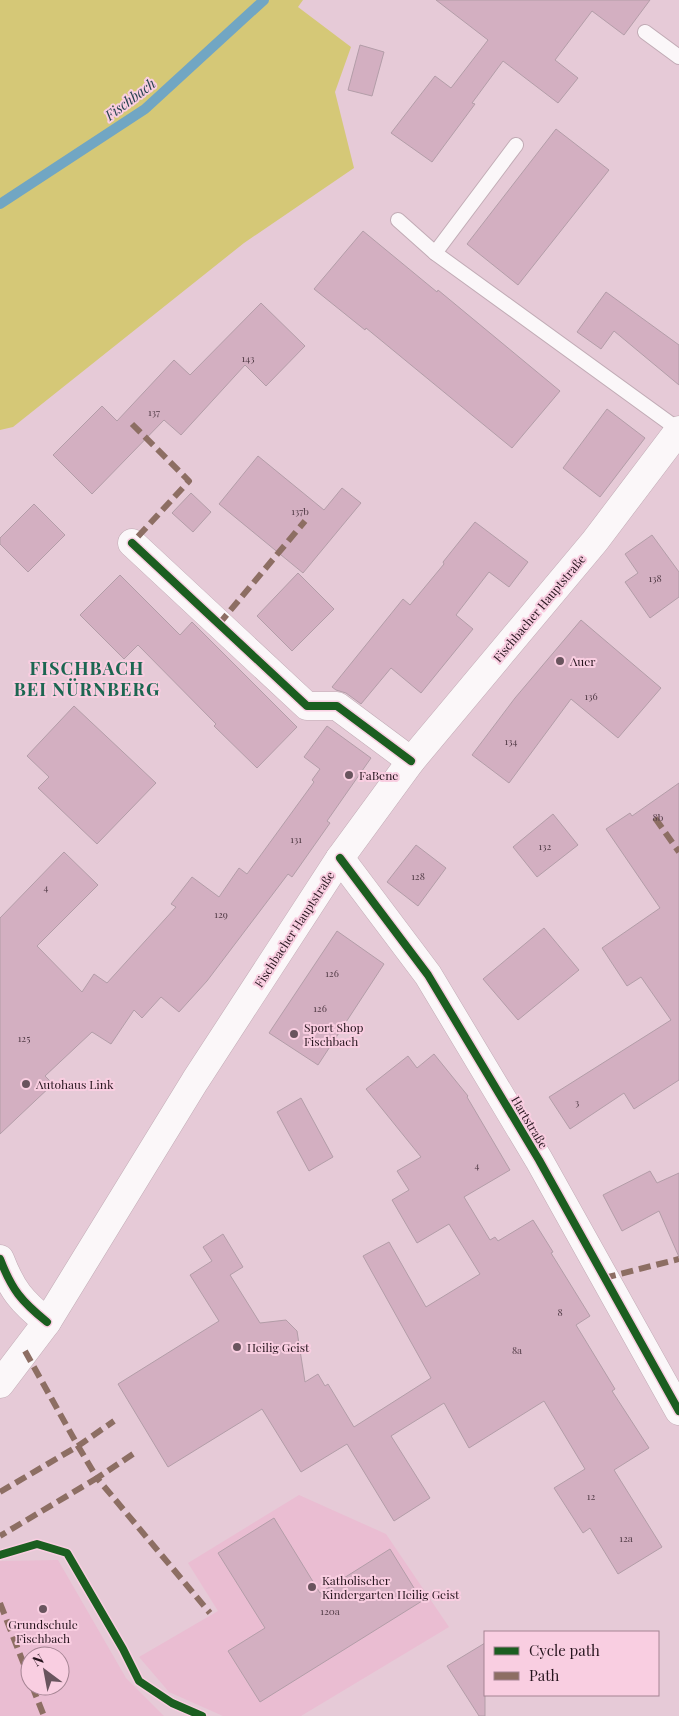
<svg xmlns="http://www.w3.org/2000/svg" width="679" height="1716" font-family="'Playfair Display',serif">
	<rect width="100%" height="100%" fill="#e6cad7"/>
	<g fill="#eabdd2" fill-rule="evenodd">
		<path d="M299 1495 386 1534 449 1627 301 1716H223L169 1692 139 1657 218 1611 188 1563Z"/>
		<path d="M58 1560 126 1678 164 1716H0V1561ZM30 1656H60V1686H30Z"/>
	</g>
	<path fill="#d5c877" d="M0 0H303L298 7 351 47 335 92 354 168 244 243 13 427 0 430Z"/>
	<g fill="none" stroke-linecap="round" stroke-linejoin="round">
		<path stroke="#71a6c3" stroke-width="10" d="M0 204 145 109 264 0"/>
	</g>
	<g fill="#d3afc1" stroke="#b39da8">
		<path d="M436 0H650L624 35 592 11 555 60 578 78 558 103 503 61 472 103 475 104 432 162 391 133 435 76 451 88 488 40Z"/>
		<path d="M360 45 384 52 372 96 348 90Z"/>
		<path d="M556 129 609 170 518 285 467 244Z"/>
		<path d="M363 231 437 292 438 290 560 391 512 448 366 328 365 330 314 289Z"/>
		<path d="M606 292 679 345V385L614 331 601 349 577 332Z"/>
		<path d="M261 303 305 346 266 386 245 365 181 435 164 420 92 494 53 455 102 406 117 421 174 360 190 375Z"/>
		<path d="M607 409 645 438 600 497 563 468Z"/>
		<path d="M258 456 324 510 342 488 361 503 303 573 219 504Z"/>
		<path d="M191 493 211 512 193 532 172 513Z"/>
		<path d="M34 504 65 535 28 572 0 544V538Z"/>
		<path d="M475 522 528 562 509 587 489 572 456 615 473 629 421 693 391 668 361 704 346 693 336 690 332 687 403 599 410 605 444 564 443 562Z"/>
		<path d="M652 535 679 572V597L650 618 625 582 638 573 625 554Z"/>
		<path d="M298 573 334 609 292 651 257 616Z"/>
		<path d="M120 575 180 635 192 622 297 727 257 768 214 726 216 724 138 645 124 659 80 615Z"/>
		<path d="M581 620 661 688 618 738 571 699 509 783 472 755 515 698Z"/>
		<path d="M74 706 156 783 97 844 38 788 49 777 27 756Z"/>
		<path d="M327 726 371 758 327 821 330 823 292 877 288 874 207 981 179 1012 161 997 142 1018 134 1010 111 1044 92 1032 45 1076 53 1084 0 1134V918L64 852 98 885 37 946 82 992 94 974 107 983 176 907 171 904 192 877 219 897 239 868 247 874 314 782 312 780 320 769 304 757Z"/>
		<path d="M679 783V1080L634 1109 624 1093 570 1129 549 1097 671 1020 641 977 627 986 602 948 660 908 606 829 630 813 632 816Z"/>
		<path d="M553 814 578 845 537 877 513 847Z"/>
		<path d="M416 845 446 868 418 906 387 882Z"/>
		<path d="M544 928 579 970 518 1020 483 979Z"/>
		<path d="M337 931 384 964 318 1065 269 1033Z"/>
		<path d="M434 1054 468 1096 467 1097 510 1170 464 1197 490 1240 495 1237 498 1241 533 1220 553 1252 551 1253 590 1316 576 1325 615 1389 612 1391 649 1448 614 1470 662 1547 618 1574 590 1528 583 1533 554 1488 585 1469 544 1401 469 1448 444 1403 391 1436 430 1498 394 1521 347 1444 301 1472 262 1409 168 1467 118 1384 219 1321 190 1275 212 1261 203 1247 223 1234 243 1267 230 1275 260 1323 286 1320 297 1331 305 1382 318 1374 325 1386 328 1384 354 1427 431 1378 363 1256 389 1242 426 1307 480 1274 449 1224 417 1243 392 1200 409 1190 397 1171 421 1157 366 1089 408 1056 417 1068Z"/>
		<path d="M301 1098 333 1157 309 1171 277 1112Z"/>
		<path d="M650 1171 657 1183 679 1173V1257L659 1211 622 1231 603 1195Z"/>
		<path d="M274 1518 320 1593 390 1549 422 1601 260 1702 228 1651 265 1628 218 1553Z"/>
		<path d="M485 1643V1716H479L447 1666Z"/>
	</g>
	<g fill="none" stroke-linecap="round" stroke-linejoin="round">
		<g stroke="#c1abb5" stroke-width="16">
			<g id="service">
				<path d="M645 32 679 57"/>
				<path d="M398 220 435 253 679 430"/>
				<path d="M435 253 516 145"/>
			</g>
		</g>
		<g stroke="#c1abb5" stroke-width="29">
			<g id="minor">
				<path d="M132 543 307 706H337L411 761"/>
				<path d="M340 858 428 975 539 1160 679 1411"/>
				<path d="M0 1259C12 1290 21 1301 47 1322"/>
			</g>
		</g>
		<g stroke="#c1abb5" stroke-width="29">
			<path id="secondary" d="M0 1384 47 1322 195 1081 340 858 411 761 595 541 679 430"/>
		</g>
		<use href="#service" stroke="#fbf7f9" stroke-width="14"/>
		<use href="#minor" stroke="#fbf7f9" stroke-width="28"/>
		<use href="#secondary" stroke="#fbf7f9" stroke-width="28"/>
		<g stroke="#8d6e63" stroke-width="6" stroke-dasharray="12 6" stroke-linecap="butt">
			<path d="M132 424 189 481 132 543 135 545"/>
			<path d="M219 624 305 521"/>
			<path d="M655 818 679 852"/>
			<path d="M604 1278 679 1259"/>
			<path d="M25 1351 78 1446 114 1421"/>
			<path d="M133 1454 97 1478 210 1613"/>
			<path d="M0 1492 78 1446 97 1478 0 1536"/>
			<path d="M0 1603 30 1680"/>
			<path d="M32 1686 44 1716"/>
		</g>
		<g stroke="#f9cee1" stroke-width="11">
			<g id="cycleway">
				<path d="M132 543 307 706H337L411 761"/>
				<path d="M340 858 428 975 539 1160 679 1411"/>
				<path d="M0 1259C12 1290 21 1301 47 1322"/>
				<path d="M0 1555 37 1544 67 1553 123 1649 139 1681 172 1703 202 1716"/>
			</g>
		</g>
		<use href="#cycleway" stroke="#1b5e20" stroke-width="8"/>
	</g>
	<g fill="#69545e" stroke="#f9cee1" stroke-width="2">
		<circle cx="560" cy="661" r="5"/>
		<circle cx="349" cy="775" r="5"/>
		<circle cx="294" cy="1034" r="5"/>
		<circle cx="26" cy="1084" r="5"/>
		<circle cx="237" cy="1347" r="5"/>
		<circle cx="312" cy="1587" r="5"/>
		<circle cx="43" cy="1609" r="5"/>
	</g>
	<g text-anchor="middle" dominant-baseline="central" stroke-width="4" stroke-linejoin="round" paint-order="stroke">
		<g font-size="10" fill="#513b46">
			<text x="248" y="358">143</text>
			<text x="154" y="412">137</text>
			<text x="300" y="511">137b</text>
			<text x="655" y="578">138</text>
			<text x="591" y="696">136</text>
			<text x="511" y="741">134</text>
			<text x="658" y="817">8b</text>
			<text x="296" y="839">131</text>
			<text x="545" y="846">132</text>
			<text x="418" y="876">128</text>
			<text x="46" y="887">4</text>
			<text x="221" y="914">129</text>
			<text x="332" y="973">126</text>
			<text x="320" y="1008">126</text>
			<text x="24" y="1038">125</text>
			<text x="577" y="1102">3</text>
			<text x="477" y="1165">4</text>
			<text x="560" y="1312">8</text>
			<text x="517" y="1350">8a</text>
			<text x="591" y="1496">12</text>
			<text x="626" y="1538">12a</text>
			<text x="330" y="1611">120a</text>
		</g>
		<g font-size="12" fill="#26141d" stroke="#f9cee1">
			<text transform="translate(539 608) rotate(-50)">Fischbacher Hauptstraße</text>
			<text transform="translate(294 929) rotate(-57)">Fischbacher Hauptstraße</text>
			<text transform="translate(530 1122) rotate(59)">Hartstraße</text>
		</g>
		<g font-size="12" fill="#26141d" stroke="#f9cee1" text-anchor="start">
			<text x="570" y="661">Auer</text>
			<text x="359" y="775">FaBene</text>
			<text x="304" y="1027">Sport Shop<tspan x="304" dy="14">Fischbach</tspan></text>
			<text x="36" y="1084">Autohaus Link</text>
			<text x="247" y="1347">Heilig Geist</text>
			<text x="322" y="1580">Katholischer<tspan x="322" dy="14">Kindergarten Heilig Geist</tspan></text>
			<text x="43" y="1624" text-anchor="middle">Grundschule<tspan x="43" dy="14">Fischbach</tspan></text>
		</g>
		<g font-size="14" font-style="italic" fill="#284350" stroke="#f9cee1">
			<text transform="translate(130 99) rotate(-37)">Fischbach</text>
		</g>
		<g font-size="18" font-weight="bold" letter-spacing="1" fill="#1c6651" stroke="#f9cee1">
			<text x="87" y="668">FISCHBACH<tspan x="87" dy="21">BEI NÜRNBERG</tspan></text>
		</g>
	</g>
	<rect x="484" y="1631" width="175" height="65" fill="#f9cee1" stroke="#a58493"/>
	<rect x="494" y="1647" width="25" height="8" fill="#1b5e20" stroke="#a58493"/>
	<text x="529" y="1656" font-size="15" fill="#26141d">Cycle path</text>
	<rect x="494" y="1672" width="25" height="8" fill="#8d6e63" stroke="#a58493"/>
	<text x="529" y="1681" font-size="15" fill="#26141d">Path</text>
	<g transform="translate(45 1671) rotate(328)"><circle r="24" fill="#f9cee1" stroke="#a58493"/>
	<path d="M0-4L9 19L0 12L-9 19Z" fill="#69545e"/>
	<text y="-8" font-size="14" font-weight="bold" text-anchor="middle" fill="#26141d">N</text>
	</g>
</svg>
